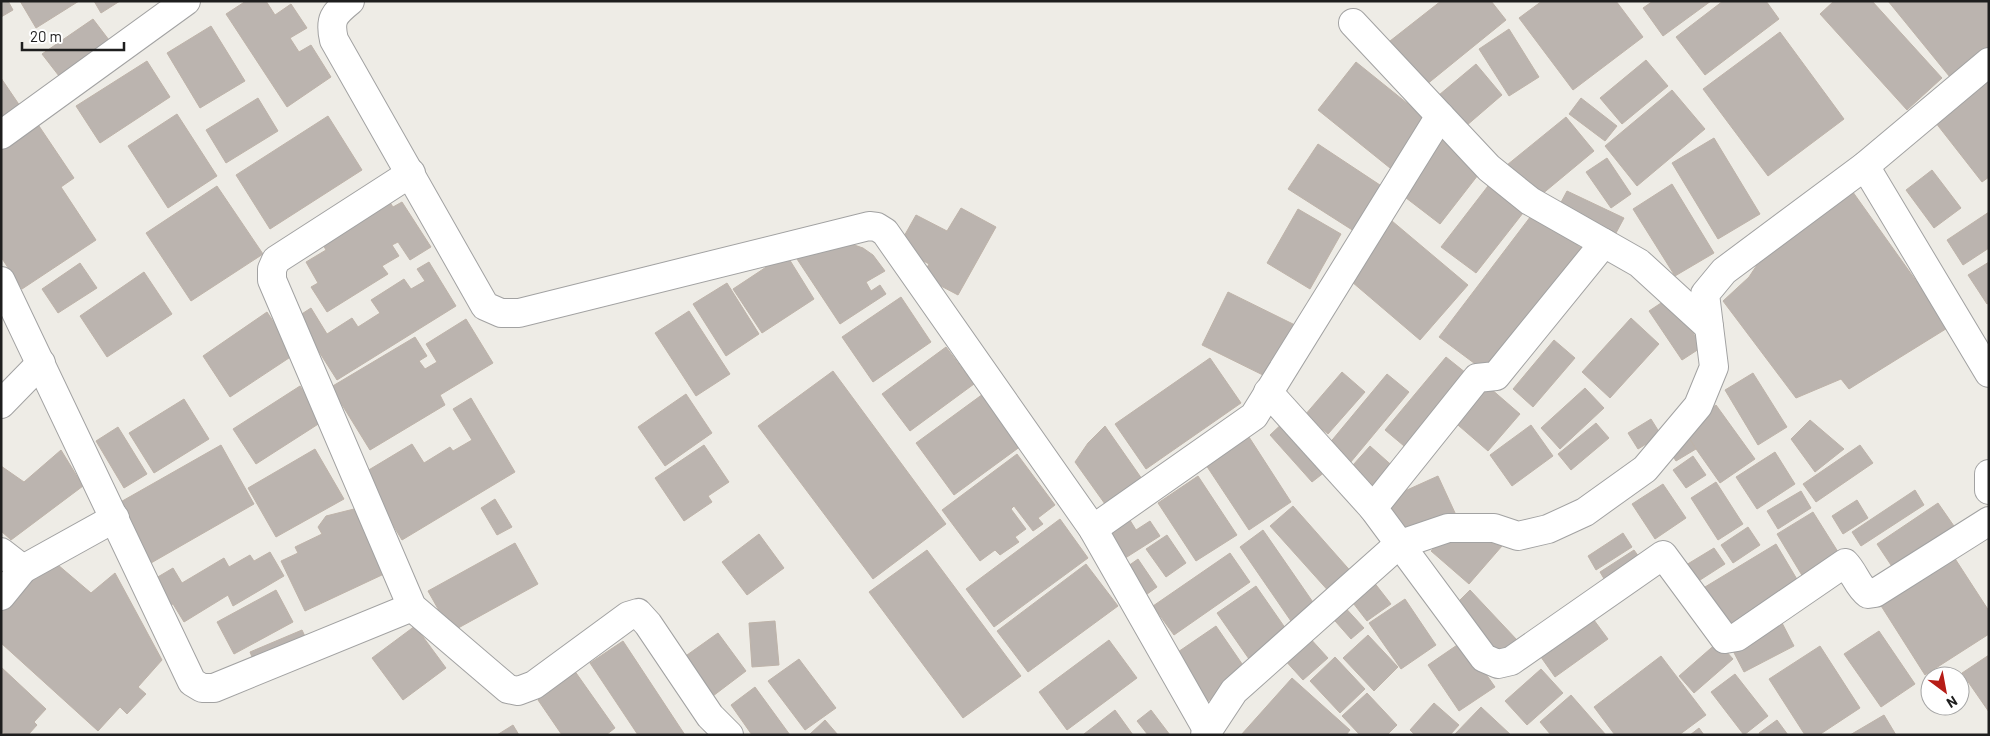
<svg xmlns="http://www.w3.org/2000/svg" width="1990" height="736" font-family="Barlow,sans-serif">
	<rect width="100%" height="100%" fill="#eeece6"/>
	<g fill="#bbb4af" stroke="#beb3a9">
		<path d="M1 1H8L13 10 1 17Z"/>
		<path d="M20 1H79L36 28Z"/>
		<path d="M94 1H120L101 13Z"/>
		<path d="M246 1H266L275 15 291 4 307 28 290 38 299 52 311 45 331 77 287 107 226 14Z"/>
		<path d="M1441 1H1491L1506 20 1426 85 1390 41Z"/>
		<path d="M1542 1H1616L1643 37 1573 90 1519 18Z"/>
		<path d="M1653 1H1711L1663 36 1643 8Z"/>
		<path d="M1723 1H1766L1779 19 1705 75 1676 37Z"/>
		<path d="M1834 1H1872L1942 78 1907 110 1820 14Z"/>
		<path d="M1888 1H1989V54L1954 82Z"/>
		<path d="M93 19 109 40 59 76 42 54Z"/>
		<path d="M211 26 245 81 200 108 167 53Z"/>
		<path d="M1509 29 1539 77 1509 96 1479 49Z"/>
		<path d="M1780 32 1844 119 1768 176 1703 89Z"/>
		<path d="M1646 60 1668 86 1622 124 1600 98Z"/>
		<path d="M147 61 170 97 100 143 76 106Z"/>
		<path d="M1356 62 1428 120 1390 168 1318 110Z"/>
		<path d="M1476 64 1502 95 1466 126 1439 95Z"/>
		<path d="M1989 73V177L1982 182 1932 118Z"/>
		<path d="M1 78 20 106 1 118Z"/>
		<path d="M1672 90 1705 129 1637 186 1605 146Z"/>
		<path d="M258 98 278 131 226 163 206 130Z"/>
		<path d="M1581 98 1617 126 1605 141 1569 114Z"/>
		<path d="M177 114 217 176 168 208 128 146Z"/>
		<path d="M328 116 362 170 270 229 236 175Z"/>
		<path d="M1566 117 1594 151 1535 200 1507 165Z"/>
		<path d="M39 126 74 178 61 187 96 240 22 289 1 257V150Z"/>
		<path d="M1442 133 1485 166 1440 224 1397 191Z"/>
		<path d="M1714 138 1760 214 1718 239 1672 163Z"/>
		<path d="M1318 144 1386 189 1357 233 1288 189Z"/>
		<path d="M1607 158 1631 194 1611 208 1586 172Z"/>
		<path d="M1932 170 1961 208 1934 228 1906 190Z"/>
		<path d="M1672 184 1714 253 1675 276 1633 209Z"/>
		<path d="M217 186 263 254 191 301 146 233Z"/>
		<path d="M1488 186 1523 213 1476 273 1441 247Z"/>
		<path d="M1850 188 1949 327 1849 389 1841 379 1796 398 1723 301 1749 277 1768 248Z"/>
		<path d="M1567 191 1624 218 1616 233 1559 206Z"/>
		<path d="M389 201 393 207 402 202 431 247 410 260 398 242 392 245 399 256 382 266 388 274 327 312 311 287 318 283 306 262 326 250 322 243Z"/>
		<path d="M961 208 996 227 958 295 922 276 929 264 898 247 916 215 947 231Z"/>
		<path d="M1298 209 1341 234 1310 289 1267 263Z"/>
		<path d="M1534 212 1581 248 1486 372 1439 337Z"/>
		<path d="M1989 212V248L1963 265 1947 240Z"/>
		<path d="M1392 221 1468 285 1420 340 1345 276Z"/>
		<path d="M834 238 863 248 873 255 885 271 866 282 871 291 880 285 886 294 840 324 797 259Z"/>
		<path d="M786 254 814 299 762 333 733 289Z"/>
		<path d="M429 262 456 306 337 380 297 317 311 308 327 334 352 318 358 327 380 313 371 300 404 279 411 289 425 281 417 269Z"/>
		<path d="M1989 262V303L1987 304 1968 275Z"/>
		<path d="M80 263 97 288 58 313 42 289Z"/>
		<path d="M144 272 172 314 107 357 80 316Z"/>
		<path d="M727 283 759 334 726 356 693 304Z"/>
		<path d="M1228 292 1299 327 1273 380 1202 345Z"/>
		<path d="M901 297 931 342 873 382 842 337Z"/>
		<path d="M1670 297 1702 347 1682 360 1649 311Z"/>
		<path d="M689 311 730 374 696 396 655 333Z"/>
		<path d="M267 312 295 354 230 397 203 356Z"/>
		<path d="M1631 318 1659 344 1610 398 1582 372Z"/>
		<path d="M466 319 493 363 440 395 445 405 370 450 331 387 415 337 427 356 419 361 425 369 437 362 426 344Z"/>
		<path d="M1554 340 1575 358 1533 407 1513 389Z"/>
		<path d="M946 347 974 384 910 431 882 394Z"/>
		<path d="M1446 357 1471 377 1410 451 1385 430Z"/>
		<path d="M1210 358 1241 403 1146 469 1115 424Z"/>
		<path d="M833 371 946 524 873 579 758 426Z"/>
		<path d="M1342 372 1365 392 1328 434 1305 415Z"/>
		<path d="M1753 373 1787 427 1758 445 1725 390Z"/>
		<path d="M1387 374 1409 392 1350 463 1328 445Z"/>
		<path d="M1483 382 1520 414 1488 451 1451 419Z"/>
		<path d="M300 386 323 421 256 464 233 429Z"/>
		<path d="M1585 388 1604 408 1560 449 1541 428Z"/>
		<path d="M686 394 712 433 665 466 638 427Z"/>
		<path d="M983 394 1021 446 954 495 916 443Z"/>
		<path d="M471 398 515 472 402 540 362 474 412 444 424 463 450 447 453 451 472 440 453 409Z"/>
		<path d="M184 399 209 439 154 473 129 433Z"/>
		<path d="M1716 405 1755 459 1720 483 1682 429Z"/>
		<path d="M1287 419 1330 468 1312 482 1270 435Z"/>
		<path d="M1651 419 1661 435 1638 449 1628 433Z"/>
		<path d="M1810 420 1844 449 1815 472 1791 439Z"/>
		<path d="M1596 423 1609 438 1571 470 1558 454Z"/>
		<path d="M1531 425 1553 456 1512 486 1490 455Z"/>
		<path d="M1105 426 1142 479 1105 504 1075 462 1088 443Z"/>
		<path d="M118 427 147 474 124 488 96 441Z"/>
		<path d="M1686 433 1696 449 1676 461 1666 446Z"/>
		<path d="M1249 437 1291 502 1249 530 1206 465Z"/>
		<path d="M221 445 254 504 151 563 117 504Z"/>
		<path d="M704 445 729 482 708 496 712 502 684 521 655 478Z"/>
		<path d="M1860 445 1873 463 1816 502 1803 484Z"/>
		<path d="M1370 446 1397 470 1372 498 1345 474Z"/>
		<path d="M315 449 344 499 276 537 248 488Z"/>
		<path d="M61 450 83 486 11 540 1 531V466L24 482Z"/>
		<path d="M1775 452 1795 484 1757 509 1736 477Z"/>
		<path d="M1017 454 1055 505 1038 518 1043 524 1033 531 1014 506 1011 509 1026 529 1015 537 1019 542 1000 555 995 550 980 561 942 510Z"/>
		<path d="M1693 456 1706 475 1686 488 1673 470Z"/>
		<path d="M1198 476 1237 535 1196 561 1158 503Z"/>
		<path d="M1438 476 1456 515 1406 539 1387 499Z"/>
		<path d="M1716 482 1743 524 1718 540 1691 498Z"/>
		<path d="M1663 484 1686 518 1655 539 1632 504Z"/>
		<path d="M1915 490 1924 505 1861 546 1852 532Z"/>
		<path d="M1801 491 1811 508 1778 529 1767 511Z"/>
		<path d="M495 499 512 527 497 535 481 508Z"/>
		<path d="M1857 500 1868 518 1843 534 1832 516Z"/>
		<path d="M1938 503 1956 529 1895 571 1877 544Z"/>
		<path d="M1293 506 1354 575 1332 595 1270 526Z"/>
		<path d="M354 509 384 574 305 611 281 561 298 553 295 547 322 534 318 527 326 516Z"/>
		<path d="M1813 512 1840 555 1803 577 1777 534Z"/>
		<path d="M1128 517 1136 530 1150 521 1160 536 1119 562 1102 534Z"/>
		<path d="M1060 519 1088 558 994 627 966 589Z"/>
		<path d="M1748 527 1760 545 1733 563 1721 545Z"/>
		<path d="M1263 530 1317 608 1293 624 1240 547Z"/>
		<path d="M1453 531 1502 546 1469 584 1431 551Z"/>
		<path d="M1623 533 1632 547 1596 570 1588 556Z"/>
		<path d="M759 534 784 568 747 595 722 562Z"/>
		<path d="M1167 535 1186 563 1166 577 1146 549Z"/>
		<path d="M515 543 538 584 451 632 428 591Z"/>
		<path d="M1776 544 1801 586 1725 632 1700 590Z"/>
		<path d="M1714 548 1725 564 1697 582 1686 565Z"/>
		<path d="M927 550 1021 676 963 718 869 592Z"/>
		<path d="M1634 550 1644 564 1609 587 1600 572Z"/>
		<path d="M270 552 284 576 233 606 228 595 184 622 173 604 166 607 151 581 173 568 182 583 224 558 229 567 250 555 254 561Z"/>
		<path d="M1230 553 1250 582 1174 635 1153 606Z"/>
		<path d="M1952 554 1989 611V634L1925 675 1878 601Z"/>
		<path d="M51 559 91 593 115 573 162 660 138 687 146 694 127 714 120 707 98 731 1 643V613Z"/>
		<path d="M1138 559 1157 587 1143 597 1124 569Z"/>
		<path d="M1086 564 1118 606 1028 672 997 631Z"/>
		<path d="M1373 581 1391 604 1367 621 1350 599Z"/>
		<path d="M1256 586 1288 632 1249 659 1217 613Z"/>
		<path d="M276 590 293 622 234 654 217 622Z"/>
		<path d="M1470 590 1517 640 1500 657 1453 607Z"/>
		<path d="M1405 599 1436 645 1401 669 1369 623Z"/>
		<path d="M1340 602 1364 628 1351 639 1328 613Z"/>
		<path d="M1588 612 1608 639 1555 677 1536 650Z"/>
		<path d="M775 621 779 665 752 667 749 623Z"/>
		<path d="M1781 621 1794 646 1744 672 1731 647Z"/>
		<path d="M415 626 446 668 403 700 372 658Z"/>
		<path d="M1216 626 1249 674 1208 701 1175 654Z"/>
		<path d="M302 630 309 645 256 667 250 652Z"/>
		<path d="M1879 631 1915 684 1881 707 1844 654Z"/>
		<path d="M718 633 746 671 709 699 680 660Z"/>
		<path d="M1368 635 1398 667 1374 691 1343 658Z"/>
		<path d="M1308 636 1328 658 1303 680 1283 658Z"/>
		<path d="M1109 640 1137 678 1067 730 1039 692Z"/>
		<path d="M623 641 685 735H638L590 663Z"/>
		<path d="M1463 641 1495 687 1459 711 1428 665Z"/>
		<path d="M1718 642 1733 659 1694 693 1679 676Z"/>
		<path d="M1820 646 1860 708 1819 735H1805L1769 679Z"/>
		<path d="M1989 655V712L1962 673Z"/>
		<path d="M1661 656 1706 715 1679 735H1615L1594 707Z"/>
		<path d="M1335 657 1365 689 1340 713 1310 681Z"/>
		<path d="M799 659 836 708 805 730 768 681Z"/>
		<path d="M1 667 46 709 34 722 37 725 28 735H6L1 731Z"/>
		<path d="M1541 669 1563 693 1527 725 1505 701Z"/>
		<path d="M574 670 615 728 606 735H562L538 700Z"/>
		<path d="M1735 674 1768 716 1744 735 1711 692Z"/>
		<path d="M1292 678 1350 730 1346 735H1241Z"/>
		<path d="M755 687 790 735H752L731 705Z"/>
		<path d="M1367 693 1397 725 1387 735H1360L1342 716Z"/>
		<path d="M1571 695 1606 735H1551L1540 722Z"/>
		<path d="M1434 703 1459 725 1450 735H1415L1410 730Z"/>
		<path d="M1481 707 1511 735H1454Z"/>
		<path d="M1115 710 1133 735H1085L1084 734Z"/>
		<path d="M1151 710 1170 735H1148L1137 721Z"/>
		<path d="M1884 715 1896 735H1850Z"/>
		<path d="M825 720 838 735H809Z"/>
		<path d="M1777 720 1788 735H1760L1759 733Z"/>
		<path d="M513 725 519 735H497Z"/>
		<path d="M1699 728 1704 735H1690Z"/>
	</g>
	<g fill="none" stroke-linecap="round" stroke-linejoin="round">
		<g stroke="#a2a2a2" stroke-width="30">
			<g id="minor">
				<path d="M350 1C334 14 329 19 334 40L485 306 501 313H519L869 226 877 227 885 232 1093 529 1208 731"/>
				<path d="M1353 23 1489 168 1530 201 1639 263 1709 327"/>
				<path d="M1 135 186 1"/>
				<path d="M1865 166 1989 373"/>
				<path d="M411 173 276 260 272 269V280L412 607 508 689 518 691 534 685 628 616 638 613 648 624 710 716 729 735"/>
				<path d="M1604 243 1496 376 1477 378 1373 508 1484 658 1498 664 1511 661 1663 555 1725 639 1737 637 1845 563C1854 572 1858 587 1868 594L1875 593 1989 521"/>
				<path d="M1 281 192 682 202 688H214L412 607"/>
				<path d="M1268 392 1373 508"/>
				<path d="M1 404 41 363"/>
				<path d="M1989 474V490"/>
				<path d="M1093 529 1254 416 1440 116"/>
				<path d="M1 552 23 569"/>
				<path d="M1 596 23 569 115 518"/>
				<path d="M1205 735 1234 691 1398 545 1448 528H1494L1518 536 1548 529 1585 512 1645 469 1698 406 1714 367 1705 294 1724 271 1865 166 1989 62"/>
			</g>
		</g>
		<use href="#minor" stroke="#fff" stroke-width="28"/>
	</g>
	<rect width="1990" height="736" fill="none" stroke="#1e1e1e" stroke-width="5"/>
	<g transform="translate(1945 691) rotate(148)"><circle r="24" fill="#ffffff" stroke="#a5a5a5"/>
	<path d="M0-4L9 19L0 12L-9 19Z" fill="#b61c16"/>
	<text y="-8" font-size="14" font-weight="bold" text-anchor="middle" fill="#1e1e1e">N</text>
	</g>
	<path d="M22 42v8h102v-8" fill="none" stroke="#1e1e1e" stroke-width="2.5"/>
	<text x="30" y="42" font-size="15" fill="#1e1e1e" stroke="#ffffff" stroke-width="4" paint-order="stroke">20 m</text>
</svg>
